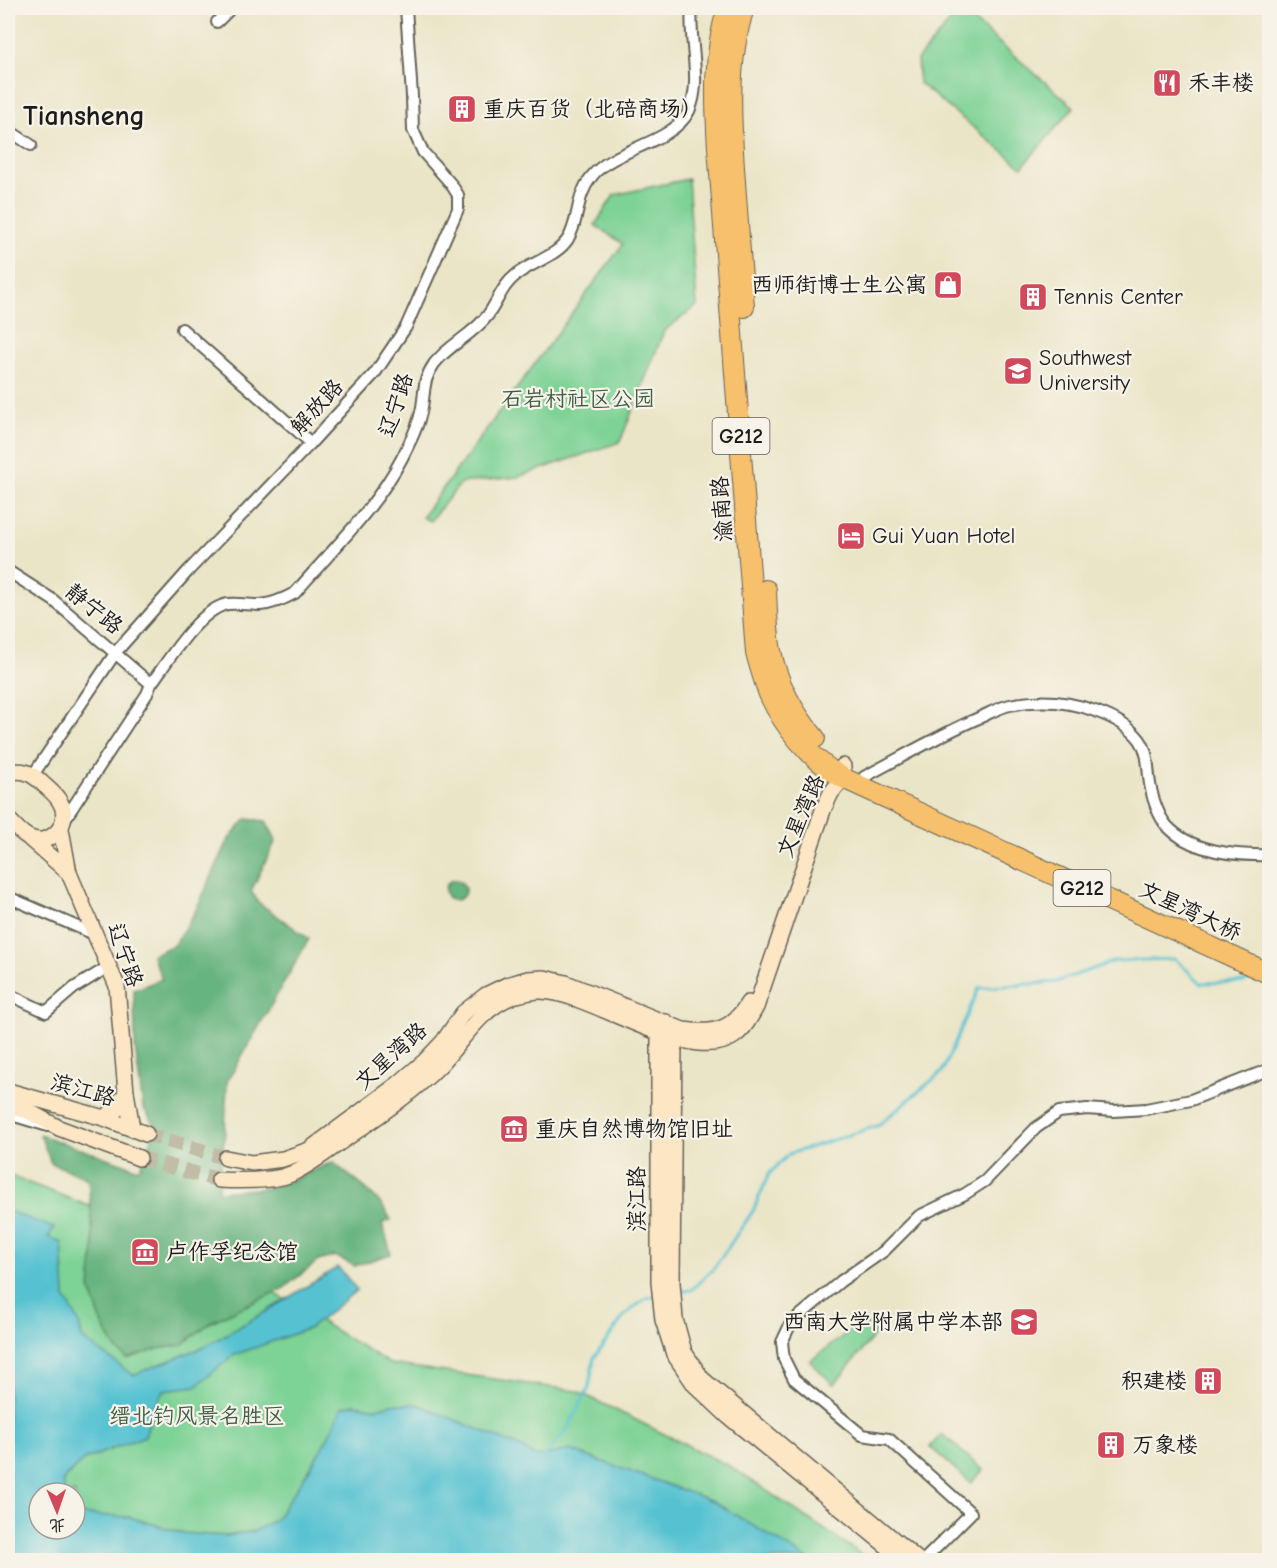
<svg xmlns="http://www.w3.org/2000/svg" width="1277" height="1568" font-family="'Comic Neue','LXGW WenKai TC',sans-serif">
	<rect width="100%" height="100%" fill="#f7f3e8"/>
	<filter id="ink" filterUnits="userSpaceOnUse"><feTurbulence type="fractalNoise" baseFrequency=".0167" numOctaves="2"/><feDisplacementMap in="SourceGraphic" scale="12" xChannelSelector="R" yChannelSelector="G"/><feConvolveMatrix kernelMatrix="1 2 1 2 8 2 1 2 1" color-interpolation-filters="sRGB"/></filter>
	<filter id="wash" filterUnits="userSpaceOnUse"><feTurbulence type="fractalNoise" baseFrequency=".008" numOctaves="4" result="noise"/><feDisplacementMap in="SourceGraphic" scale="24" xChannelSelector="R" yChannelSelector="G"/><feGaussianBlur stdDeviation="1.35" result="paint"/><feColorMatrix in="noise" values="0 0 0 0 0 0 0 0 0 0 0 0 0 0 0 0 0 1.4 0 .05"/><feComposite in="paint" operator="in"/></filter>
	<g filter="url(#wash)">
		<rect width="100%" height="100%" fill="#ebe5c8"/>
		<g fill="#7dd295" stroke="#4c7758" stroke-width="1.5" fill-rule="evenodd">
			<path d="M962 8H983L973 20 1074 107 1022 167 919 83 917 60Z"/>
			<path d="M688 179 697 306 664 331 620 442 518 477 461 483 430 521 422 517 623 244 595 225 614 195Z"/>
			<path d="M8 1175 204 1250 390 1364 577 1391 731 1467 870 1560H8ZM39 1493H75V1529H39Z"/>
			<path d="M864 1320 877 1332 834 1385 810 1361Z"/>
			<path d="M942 1434 983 1470 971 1483 930 1447Z"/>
		</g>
		<g fill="#66b47e" stroke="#41684d" stroke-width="1.5">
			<path d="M246 819 266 821 276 840 251 891 258 902 309 939 227 1082 225 1131 218 1192 269 1188 290 1181 333 1162C355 1182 377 1192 391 1220L382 1223 391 1254 355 1266 335 1256 318 1261 280 1291 273 1293 211 1322 182 1345 158 1349 127 1359 113 1345 101 1321 90 1289 94 1248 88 1179 51 1163 40 1135 139 1169 156 1127 143 1107 135 1047 134 990 162 979 152 955 174 945 195 912 229 839Z"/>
			<circle cx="455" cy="890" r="10"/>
		</g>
		<path fill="#57c2d1" stroke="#3a6f76" stroke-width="1.5" d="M8 1211 54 1228 48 1237 62 1243 65 1297 79 1322 82 1338 133 1375 204 1347 267 1311 338 1267 357 1290 310 1328 234 1355 196 1386 164 1390 154 1406 145 1436 84 1460 63 1480 65 1493H39V1529H75V1514L129 1517 183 1533 226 1536 255 1531 276 1519 308 1471 327 1439 342 1407 355 1404 376 1408 391 1404H417L518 1446 537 1457 570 1450 713 1501 809 1560H8Z"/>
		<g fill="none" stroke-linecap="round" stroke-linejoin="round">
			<g stroke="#57c2d1" stroke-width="3">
				<path d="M677 1292 691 1290 714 1268 753 1211 769 1174 789 1154 877 1126 942 1072 979 988 1056 982 1115 961 1175 959 1201 983 1245 982 1254 975"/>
				<path d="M543 1457 567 1430 589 1387 594 1358 625 1315 646 1298 656 1296"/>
			</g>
		</g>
	</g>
	<g filter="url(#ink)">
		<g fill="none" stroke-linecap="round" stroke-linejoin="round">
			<g stroke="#c2bda6" stroke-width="15" stroke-dasharray="15 8" stroke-linecap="butt">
				<path d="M146 1134 226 1158"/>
				<path d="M139 1158 219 1180"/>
			</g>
			<g stroke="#646258" stroke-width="14">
				<g id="street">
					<path d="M217 22 231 8"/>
					<path d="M8 130 31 145"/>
					<path d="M182 329 311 443"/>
					<path d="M8 571 53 600 151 684"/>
					<path d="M33 775 116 652 189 570 311 443 375 373 406 327 458 209V195L451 184 423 152 413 130 412 96 406 8"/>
					<path d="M864 777C902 757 941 734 981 717 990 713 1000 707 1010 705 1039 699 1068 701 1095 711 1112 717 1129 725 1140 740 1150 754 1147 773 1151 789 1153 800 1159 817 1167 826 1191 852 1237 856 1270 855"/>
					<path d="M65 819 147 694 151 684C168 661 200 608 228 604 238 603 250 605 260 605 273 604 284 599 295 593 332 550 376 508 402 458 410 442 419 425 422 407 425 389 423 380 434 364 448 345 473 335 488 315 498 301 502 286 516 275 532 262 556 257 568 239 580 219 575 197 592 176 616 147 672 144 689 111 703 82 688 39 692 8"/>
					<path d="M8 897 94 934"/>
					<path d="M8 994 46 1012 74 988 108 967"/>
					<path d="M8 1114 48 1126"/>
					<path d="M924 1560 971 1513 889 1439 862 1435 794 1379 784 1359 782 1342 791 1323 841 1281 884 1251 919 1216 965 1194 985 1181 1036 1128 1059 1112 1087 1109 1114 1111 1146 1109 1191 1100 1270 1069"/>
				</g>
			</g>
			<g stroke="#646258" stroke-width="18">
				<g id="secondary">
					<path d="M8 773C22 769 30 772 41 782 47 788 56 794 60 802 73 823 50 849 28 837 20 833 14 825 8 819"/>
					<path d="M30 839 69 873 61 829"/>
					<path d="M69 873 117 986 126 1092"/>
					<path d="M8 1091 104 1118 146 1134"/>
					<path d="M8 1105 28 1111 59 1128 139 1158"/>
					<path d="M104 1118 117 1109 126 1092 132 1128"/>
					<path d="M226 1158 252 1163 283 1159 309 1150 397 1085 425 1061 443 1042 463 1013 486 995 507 985 528 979 544 978 566 983 683 1030C713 1034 732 1031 748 1003"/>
					<path d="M219 1180C240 1181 272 1182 291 1174 310 1165 328 1151 345 1139 377 1117 410 1095 438 1067 462 1042 479 1009 513 996 521 994 531 991 540 991 591 991 690 1067 734 1036 744 1029 750 1018 756 1007L823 810 831 793 843 778V766"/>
					<path d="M904 1560 728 1416 695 1385 674 1354 663 1320 659 1282V1032L666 1022 674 1037 672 1283 675 1319 684 1352 702 1379 918 1560"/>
				</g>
			</g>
			<g stroke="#646258" stroke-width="22">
				<g id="highway">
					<path d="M728 8C713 53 715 100 718 147L756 653C760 667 764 681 769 694 784 727 811 760 843 778L1270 974"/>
					<path d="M744 8C726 64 731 124 735 182 738 224 741 265 744 307"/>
					<path d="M766 590C767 610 767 631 771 651 777 683 794 714 815 738"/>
				</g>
			</g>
			<use href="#street" stroke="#fff" stroke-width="10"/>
			<use href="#secondary" stroke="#fce6c4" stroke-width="15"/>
			<use href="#highway" stroke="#f7c06c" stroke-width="20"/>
		</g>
	</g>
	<defs>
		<g id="restaurant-square" transform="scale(1.5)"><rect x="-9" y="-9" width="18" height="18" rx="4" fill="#d1495b" stroke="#f7f3e8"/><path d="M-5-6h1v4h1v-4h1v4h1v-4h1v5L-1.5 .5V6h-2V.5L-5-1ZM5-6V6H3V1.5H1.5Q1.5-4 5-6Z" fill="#fff"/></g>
		<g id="building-square" transform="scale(1.5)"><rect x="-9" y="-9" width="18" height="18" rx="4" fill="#d1495b" stroke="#f7f3e8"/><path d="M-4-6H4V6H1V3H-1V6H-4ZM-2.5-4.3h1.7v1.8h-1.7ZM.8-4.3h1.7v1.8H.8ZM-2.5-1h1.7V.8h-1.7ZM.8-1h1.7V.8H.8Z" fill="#fff"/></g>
		<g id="shop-square" transform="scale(1.5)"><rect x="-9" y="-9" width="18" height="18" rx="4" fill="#d1495b" stroke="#f7f3e8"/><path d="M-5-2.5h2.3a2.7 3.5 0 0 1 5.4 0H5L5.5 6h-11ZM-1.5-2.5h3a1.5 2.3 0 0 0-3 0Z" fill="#fff"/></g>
		<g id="university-square" transform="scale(1.5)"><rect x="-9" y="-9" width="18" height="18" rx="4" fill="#d1495b" stroke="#f7f3e8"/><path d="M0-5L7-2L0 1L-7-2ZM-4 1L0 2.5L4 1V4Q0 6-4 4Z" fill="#fff"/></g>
		<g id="hotel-square" transform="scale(1.5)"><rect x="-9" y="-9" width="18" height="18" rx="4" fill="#d1495b" stroke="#f7f3e8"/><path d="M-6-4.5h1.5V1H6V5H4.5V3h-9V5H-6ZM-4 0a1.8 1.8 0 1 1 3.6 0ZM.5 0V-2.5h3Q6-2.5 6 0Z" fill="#fff"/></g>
		<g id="museum-square" transform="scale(1.5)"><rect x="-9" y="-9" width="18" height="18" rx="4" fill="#d1495b" stroke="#f7f3e8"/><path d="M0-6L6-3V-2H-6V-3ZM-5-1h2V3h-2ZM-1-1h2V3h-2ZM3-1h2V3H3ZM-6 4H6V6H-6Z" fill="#fff"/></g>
		<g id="school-square" transform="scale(1.5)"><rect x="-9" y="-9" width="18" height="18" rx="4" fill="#d1495b" stroke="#f7f3e8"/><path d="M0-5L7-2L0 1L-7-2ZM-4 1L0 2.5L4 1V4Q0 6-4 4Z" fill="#fff"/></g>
	</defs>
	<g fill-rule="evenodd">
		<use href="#restaurant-square" x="1167" y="83"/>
		<use href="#building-square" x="462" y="109"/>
		<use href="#shop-square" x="948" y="285"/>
		<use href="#building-square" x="1033" y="297"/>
		<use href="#university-square" x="1018" y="371"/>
		<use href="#hotel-square" x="851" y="536"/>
		<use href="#museum-square" x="514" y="1129"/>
		<use href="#museum-square" x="145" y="1252"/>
		<use href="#school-square" x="1024" y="1322"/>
		<use href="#building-square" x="1208" y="1381"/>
		<use href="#building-square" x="1111" y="1445"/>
	</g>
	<g text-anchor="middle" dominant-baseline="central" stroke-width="4.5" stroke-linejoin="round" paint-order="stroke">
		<g fill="#f7f3e8" stroke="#5e5c59" stroke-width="1.5">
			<rect x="712.5" y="418" width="57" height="36" rx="4.5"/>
			<rect x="1053.5" y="870" width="57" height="36" rx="4.5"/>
		</g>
		<g font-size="21" font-weight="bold" fill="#1c1c1c">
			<text x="741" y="436">G212</text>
			<text x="1082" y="888">G212</text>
		</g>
		<g font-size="22" fill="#1c1c1c" stroke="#f7f3e8" text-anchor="start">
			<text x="1188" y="83">禾丰楼</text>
			<text x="483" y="109">重庆百货（北碚商场）</text>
			<text x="927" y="285" text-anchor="end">西师街博士生公寓</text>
			<text x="1054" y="297">Tennis Center</text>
			<text x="1039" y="358">Southwest<tspan x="1039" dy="25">University</tspan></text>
			<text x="872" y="536">Gui Yuan Hotel</text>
			<text x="535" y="1129">重庆自然博物馆旧址</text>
			<text x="166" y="1252">卢作孚纪念馆</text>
			<text x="1003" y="1322" text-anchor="end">西南大学附属中学本部</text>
			<text x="1187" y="1381" text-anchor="end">积建楼</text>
			<text x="1132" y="1445">万象楼</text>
		</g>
		<g font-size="22" fill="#3e5c46" stroke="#f7f3e8">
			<text x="578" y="399">石岩村社区公园</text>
			<text x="197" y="1416">缙北钓风景名胜区</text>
		</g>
		<g font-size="22" fill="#1c1c1c" stroke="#f7f3e8">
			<text transform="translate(396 405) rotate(-72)">辽宁路</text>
			<text transform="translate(317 407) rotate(-48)">解放路</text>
			<text transform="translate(722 509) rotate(-94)">渝南路</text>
			<text transform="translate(94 609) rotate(39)">静宁路</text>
			<text transform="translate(801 816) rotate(-67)">文星湾路</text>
			<text transform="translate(1190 911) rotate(25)">文星湾大桥</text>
			<text transform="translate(125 955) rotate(71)">辽宁路</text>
			<text transform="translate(391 1056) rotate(-42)">文星湾路</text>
			<text transform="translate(83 1090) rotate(16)">滨江路</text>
			<text transform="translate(637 1199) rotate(-90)">滨江路</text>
		</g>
		<g font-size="28" font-weight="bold" fill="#1c1c1c" stroke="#f7f3e8">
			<text x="84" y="116">Tiansheng</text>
		</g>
	</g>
	<rect width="1277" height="1568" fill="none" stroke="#f7f3e8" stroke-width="30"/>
	<g transform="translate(57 1511) rotate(178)"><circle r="28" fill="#f7f3e8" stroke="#9f9d96" stroke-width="1.5"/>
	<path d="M0-4.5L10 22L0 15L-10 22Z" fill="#d1495b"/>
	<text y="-9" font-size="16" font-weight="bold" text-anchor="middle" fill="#1c1c1c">北</text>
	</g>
</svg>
